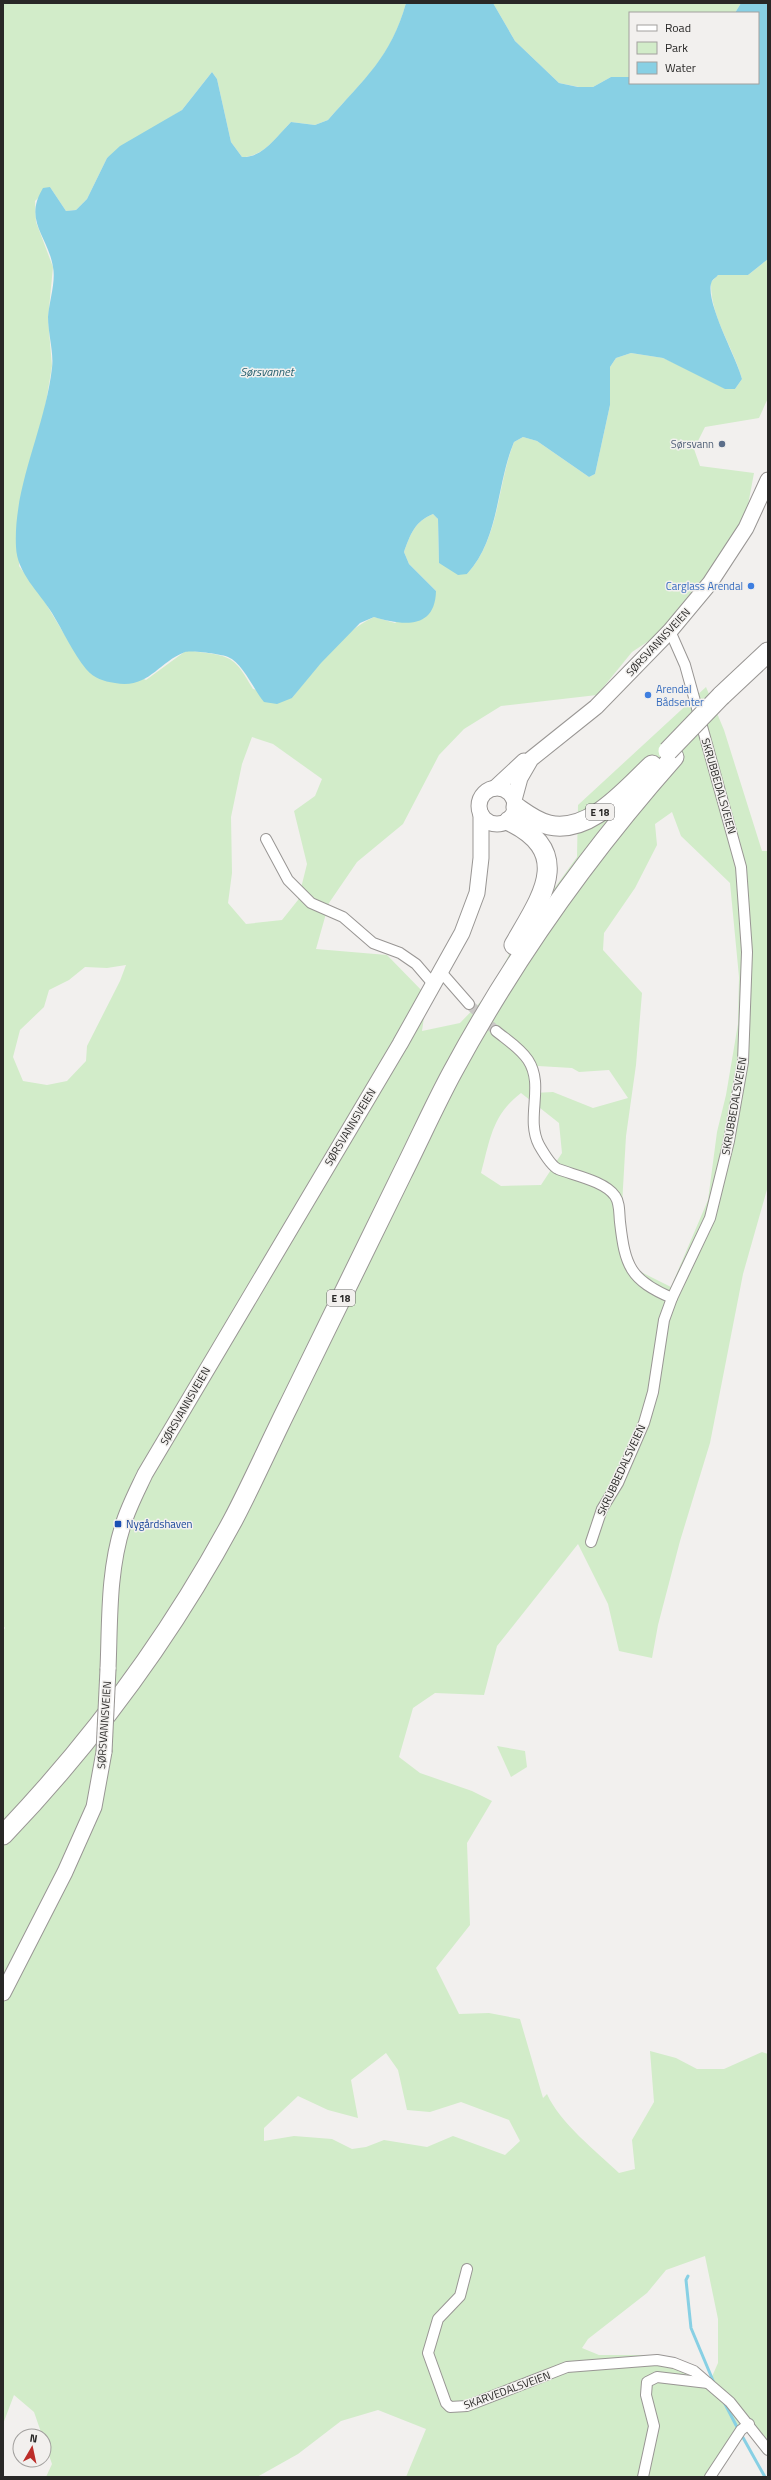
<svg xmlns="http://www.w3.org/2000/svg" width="771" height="2480" font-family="'Titillium Web',sans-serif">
	<rect width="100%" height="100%" fill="#f2f0ee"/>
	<g fill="#d2ecc9" fill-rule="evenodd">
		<path d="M3 3H406C391 58 364 79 328 120L315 125 291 122C277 137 263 157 242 157L231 142 217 79 212 72 182 110 107 158 87 199 76 210 66 211 50 187 35 201 36 222 53 267 48 319 52 366 19 566 40 594 69 642 146 680 187 650C228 657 232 651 253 689L292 698C314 671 342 631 374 617L395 623 436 591 409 564 404 552C410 535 415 521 433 514L438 519 439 563 467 574C500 538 497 485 514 442L523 437 537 441 589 477 595 474 610 405V367L616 358 631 353 663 358 735 389 742 379C733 346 710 317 711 282L718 275H748L768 259V398L759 418 705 427 694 449 700 466 754 473 745 521 685 617 632 652 597 695 501 706 464 729 439 755 403 824 357 862 329 903 316 949 387 955 427 996 422 1031 460 1023 490 992 515 943 577 857 578 805 706 687 724 730 762 851H768V1186L743 1274 710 1443 680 1541 658 1625 652 1658 619 1651 608 1604 578 1544 497 1646 484 1695 435 1693 413 1708 399 1757 420 1773 472 1791 492 1801 467 1843 470 1925 436 1968 459 2014 489 2013 520 2019 543 2098 547 2094C560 2123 596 2151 619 2173L635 2169 632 2140 654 2102 650 2051 676 2058 697 2069H724L762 2052 768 2054V2450L749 2428 712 2477H406L426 2429 378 2410 341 2421 298 2454 257 2477H46L52 2464 34 2412 14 2395 3 2424V1631L5 1628 3 1625ZM252 737 273 744 322 779 315 796 294 811 307 864 298 900 282 920 246 924 228 903 232 873 231 817 242 764ZM672 812 681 836 730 883 739 977 738 1024 726 1095 717 1132 708 1200 671 1287 633 1268 621 1222 626 1136 636 1065 642 993 603 950 604 933 635 888 657 845 655 824ZM126 965 120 981 87 1046 86 1061 67 1081 47 1085 23 1081 13 1057 20 1030 44 1007 49 990 69 980 85 967 107 968ZM538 1066 572 1068 579 1072 609 1070 628 1098 593 1108 553 1092 533 1093ZM521 1093 559 1123 562 1153 541 1185 501 1186 481 1173C490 1140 492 1115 521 1093ZM386 2053 398 2070 407 2110 430 2112 461 2102 509 2120 520 2141 505 2155 453 2136 427 2147 384 2140 366 2147 352 2149 332 2139 294 2136 264 2141V2128L298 2096 328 2110 358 2118 351 2080ZM705 2256 718 2319V2363L710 2381 703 2378 687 2375 666 2359 649 2355H599L582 2348 588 2339 647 2293 666 2270Z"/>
		<path d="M493 3H741L735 13H630V77H611L593 87H579L559 83 515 41Z"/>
		<path d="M497 1746 525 1751 527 1767 511 1777Z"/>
	</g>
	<path fill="#88d0e4" d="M406 3H493L515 41 559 83 578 87H593L611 77H630V83H758V13H735L741 3H768V259L748 275H718C717 277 713 279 712 281 703 299 737 358 742 379L735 389H725L663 358 631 353 616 358 610 367V405L595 474 589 477 537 441 523 437 514 442C496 485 500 538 467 574L458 575 439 563 438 519 433 514C415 521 410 535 404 552L409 564 436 591C435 631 401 625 374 617L360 623 321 663 292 698 277 704 264 702C254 690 242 662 228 657 222 654 190 650 185 652 157 663 149 689 115 683 103 681 95 679 86 669 73 653 63 631 52 613 39 592 17 573 16 547 13 486 45 429 52 368 54 352 48 334 48 317 49 302 56 282 53 267 48 236 23 221 43 188L50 187 66 211 76 210 87 199 107 158 120 146 182 110 212 72 217 79 231 142 242 157C263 158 277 136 291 122L315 125 328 120C364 79 391 57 406 3Z"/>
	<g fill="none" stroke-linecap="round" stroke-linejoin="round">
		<g stroke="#88d0e4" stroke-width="3">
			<path d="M688 2276 686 2280 691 2328 714 2383"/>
			<path d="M724 2402 738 2429"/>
			<path d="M741 2434 765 2477"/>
		</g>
		<path stroke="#cac8c6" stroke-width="10" stroke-dasharray="10 5" stroke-linecap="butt" d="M469 1004 496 1031"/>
		<g stroke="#999694" stroke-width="12">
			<g id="street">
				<path d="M266 839 288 880 311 903 343 917 373 943 400 953 416 964 434 985"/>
				<path d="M441 972 469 1004"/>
				<path d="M496 1031C507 1040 520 1048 528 1060 545 1086 525 1118 539 1145 543 1152 551 1166 558 1169 573 1175 605 1181 615 1196 620 1203 619 1213 620 1222 625 1266 630 1280 672 1298"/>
				<path d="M591 1542 602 1509 618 1483 644 1423 653 1392 664 1320 672 1298 710 1218 729 1141 743 1062 747 952 741 867 685 665 670 631"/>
				<path d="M467 2269 460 2296 438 2319 428 2353 446 2403 450 2407 467 2406 567 2367 657 2360 674 2363 694 2371 730 2402 768 2450"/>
				<path d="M643 2477 654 2426 646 2395 647 2382 657 2377 708 2383"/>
				<path d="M710 2477 741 2430 749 2424"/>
			</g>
		</g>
		<g stroke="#999694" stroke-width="17">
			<g id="secondary">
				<circle cx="497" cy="806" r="18"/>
				<path d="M495 788 524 761"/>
				<path d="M514 800 520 778 531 759 596 707 670 631 710 583 746 528 768 480"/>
				<path d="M108 1669C110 1621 108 1572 123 1525 128 1508 137 1491 145 1474L400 1044 462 933 477 893 481 858V814"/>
				<path d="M3 1993 65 1872 94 1807 104 1752"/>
			</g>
		</g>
		<g stroke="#999694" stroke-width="21">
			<g id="highway">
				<path d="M721 696 768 652"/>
				<path d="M516 807C526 814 536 822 549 825 590 834 625 790 652 765"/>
				<path d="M509 821C576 853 540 899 514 945"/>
				<path d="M3 1835C93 1741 171 1635 233 1520 253 1482 270 1443 289 1405 327 1328 365 1251 402 1174 419 1140 435 1104 453 1071 514 958 589 853 674 757"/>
			</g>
		</g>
		<use href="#street" stroke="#fff" stroke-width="10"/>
		<use href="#secondary" stroke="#fff" stroke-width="15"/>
		<use href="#highway" stroke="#fff" stroke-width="19"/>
		<g stroke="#999694" stroke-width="17" stroke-linecap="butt">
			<path id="secondary-bridge" d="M104 1752 108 1669"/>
		</g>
		<g stroke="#999694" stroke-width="21" stroke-linecap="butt">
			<path id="highway-bridge" d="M668 751 721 696"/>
		</g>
		<use href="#secondary-bridge" stroke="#fff" stroke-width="15"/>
		<use href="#highway-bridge" stroke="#fff" stroke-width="19"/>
	</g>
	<circle fill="#5c6f8a" stroke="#f2f0ee" stroke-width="1.5" cx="722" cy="444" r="4"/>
	<g fill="#3f7fe0" stroke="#f2f0ee" stroke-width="1.5">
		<circle cx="751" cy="586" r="4"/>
		<circle cx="648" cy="695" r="4"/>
	</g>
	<rect fill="#1a4fb4" stroke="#f2f0ee" stroke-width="1.5" x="114" y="1520" width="8" height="8" rx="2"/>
	<g text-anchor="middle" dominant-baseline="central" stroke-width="3" stroke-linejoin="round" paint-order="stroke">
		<g fill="#f2f0ee" stroke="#656463" stroke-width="1">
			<rect x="586" y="804" width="28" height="16" rx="3"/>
			<rect x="327" y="1290" width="28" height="16" rx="3"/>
		</g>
		<g font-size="10" font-weight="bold" fill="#292827">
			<text x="600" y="812">E 18</text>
			<text x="341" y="1298">E 18</text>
		</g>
		<g font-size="11" fill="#4e5e75" stroke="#f2f0ee" text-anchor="end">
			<text x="714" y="444">Sørsvann</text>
		</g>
		<g font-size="11" fill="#366cbe" stroke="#f2f0ee" text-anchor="end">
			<text x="743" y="586">Carglass Arendal</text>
			<text x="656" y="689" text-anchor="start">Arendal<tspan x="656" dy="13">Bådsenter</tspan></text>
		</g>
		<g font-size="11" fill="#292827" stroke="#f2f0ee">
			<text transform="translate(658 642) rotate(-47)">SØRSVANNSVEIEN</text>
			<text transform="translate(719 786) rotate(74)">SKRUBBEDALSVEIEN</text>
			<text transform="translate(734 1106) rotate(-80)">SKRUBBEDALSVEIEN</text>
			<text transform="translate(350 1127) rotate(-59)">SØRSVANNSVEIEN</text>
			<text transform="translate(185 1406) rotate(-60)">SØRSVANNSVEIEN</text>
			<text transform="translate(621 1470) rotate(-65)">SKRUBBEDALSVEIEN</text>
			<text transform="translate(104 1725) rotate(-86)">SØRSVANNSVEIEN</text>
			<text transform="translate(507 2390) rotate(-20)">SKARVEDALSVEIEN</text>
		</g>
		<g font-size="11" fill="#164399" stroke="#f2f0ee" text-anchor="start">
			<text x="126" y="1524">Nygårdshaven</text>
		</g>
		<g font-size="12" font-style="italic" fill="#255f6e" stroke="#f2f0ee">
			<text x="267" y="371">Sørsvannet</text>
		</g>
	</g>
	<rect width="771" height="2480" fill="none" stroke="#292827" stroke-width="8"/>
	<rect x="629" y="12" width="130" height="72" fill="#f2f0ee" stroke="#a2a09e"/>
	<rect x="637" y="25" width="20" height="6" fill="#ffffff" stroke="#a2a09e"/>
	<text x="665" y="32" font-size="12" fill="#292827">Road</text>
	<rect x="637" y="42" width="20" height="12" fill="#d2ecc9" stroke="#a2a09e"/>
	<text x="665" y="52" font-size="12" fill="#292827">Park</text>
	<rect x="637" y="62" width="20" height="12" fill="#88d0e4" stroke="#a2a09e"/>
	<text x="665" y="72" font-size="12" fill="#292827">Water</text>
	<g transform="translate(32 2448) rotate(9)"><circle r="19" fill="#f2f0ee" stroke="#a2a09e"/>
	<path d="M0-3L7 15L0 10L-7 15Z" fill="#bc2d29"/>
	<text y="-6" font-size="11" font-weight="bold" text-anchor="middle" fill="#292827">N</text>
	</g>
</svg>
